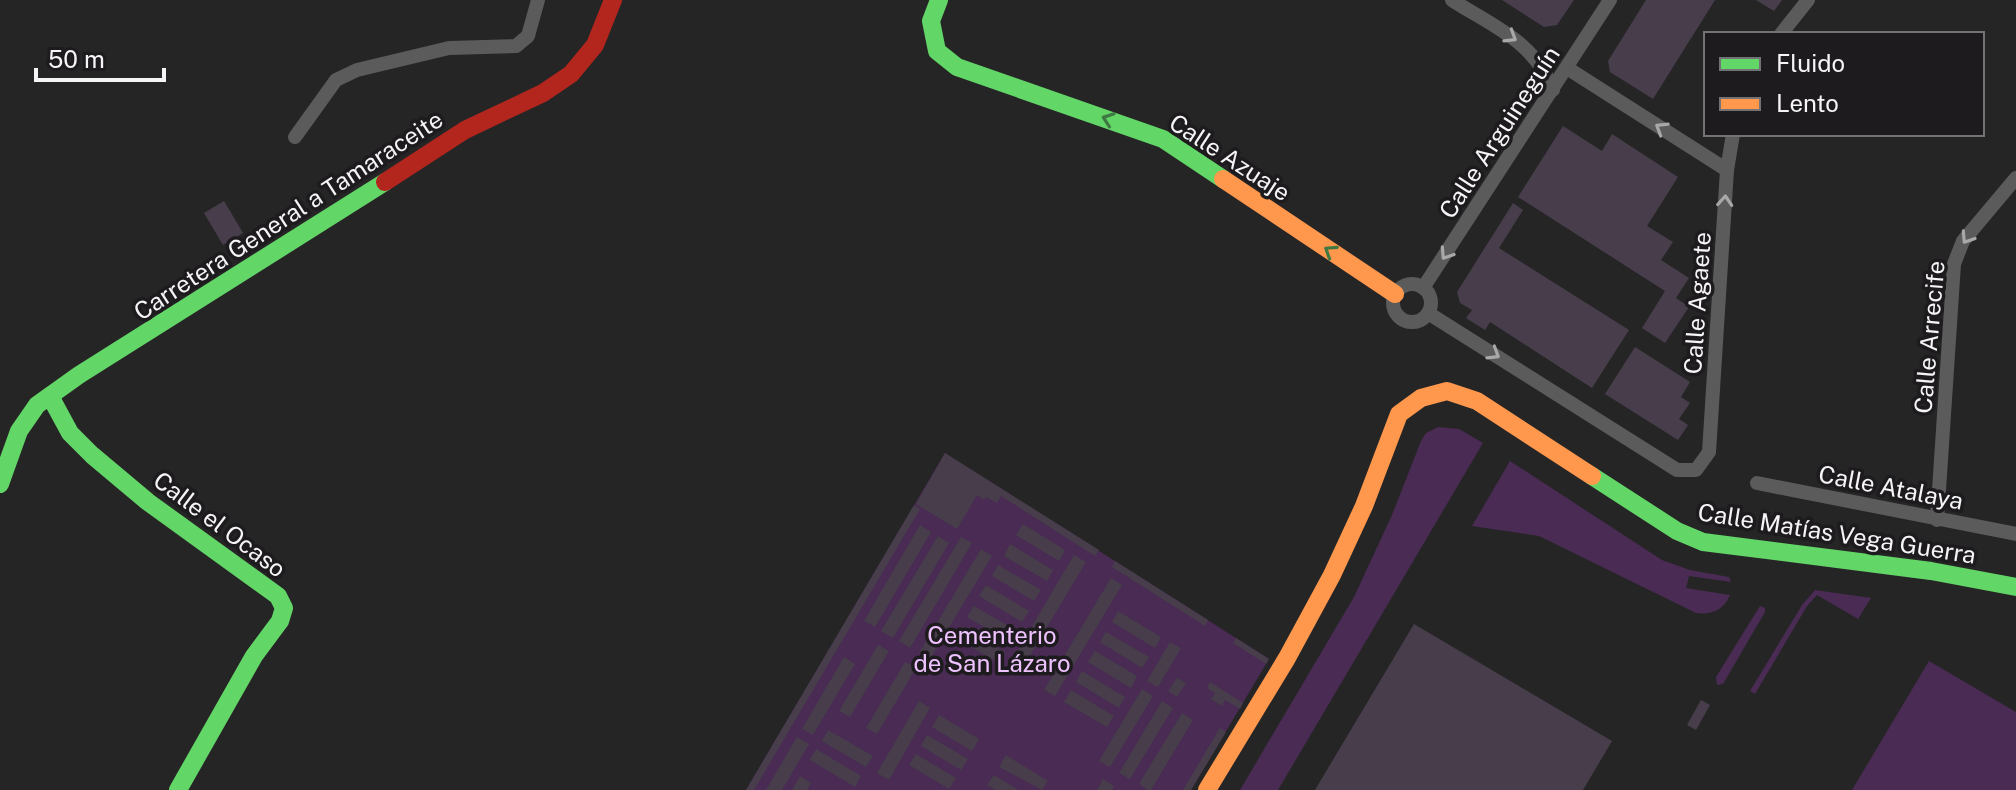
<svg xmlns="http://www.w3.org/2000/svg" width="2016" height="790" font-family="'Public Sans',sans-serif">
	<rect width="100%" height="100%" fill="#262526"/>
	<g fill="#492b54">
		<path d="M1438 427 1459 429 1483 443 1278 790H1240L1354 597 1392 515 1421 441 1426 433Z"/>
		<path d="M945 453 1269 659 1191 790H746Z"/>
		<path d="M1510 461 1662 560 1690 570 1729 577 1731 582 1689 576 1686 588 1730 595C1724 610 1712 615 1696 613L1539 536 1472 526Z"/>
		<path d="M1815 590 1871 598 1858 619 1817 595 1807 606 1755 694 1750 691 1802 605Z"/>
		<path d="M1760 606 1765 608V612L1723 684 1717 685 1716 677Z"/>
		<path d="M1929 661 2016 712V790H1852Z"/>
	</g>
	<g fill="#473d4b">
		<path d="M1502 0H1574L1557 25 1544 27Z"/>
		<path d="M1646 0H1715L1653 99 1610 72 1608 61Z"/>
		<path d="M1756 0H1782L1774 11Z"/>
		<path d="M1563 126 1602 151 1612 134 1678 177 1647 226 1673 242 1661 260 1689 278 1676 298 1689 307 1665 343 1642 328 1665 291 1518 197Z"/>
		<path d="M224 201 243 233 223 245 204 213Z"/>
		<path d="M1513 203 1523 210 1499 248 1629 330 1592 388 1490 322 1485 330 1466 318 1472 310 1460 303 1457 292Z"/>
		<path d="M1635 347 1690 382 1681 397 1690 403 1679 419 1688 425 1678 440 1605 394Z"/>
		<path d="M945 453 1099 550 1095 556 1001 496 997 503 986 497 984 500 977 495 957 529 916 504Z"/>
		<path d="M914 505 920 509 754 790H746Z"/>
		<path d="M1023 524 1065 550 1059 561 1016 535Z"/>
		<path d="M920 525 931 532 875 627 864 621Z"/>
		<path d="M938 536 949 543 893 638 881 631Z"/>
		<path d="M961 537 972 543 910 648 899 641Z"/>
		<path d="M1010 544 1053 570 1047 581 1004 556Z"/>
		<path d="M981 549 992 556 930 659 919 653Z"/>
		<path d="M1074 555 1086 562 1019 674 1008 667Z"/>
		<path d="M1115 561 1208 620 1205 626 1112 567Z"/>
		<path d="M998 565 1041 590 1034 601 992 576Z"/>
		<path d="M1111 578 1122 585 1055 696 1044 690Z"/>
		<path d="M986 585 1029 611 1022 622 979 596Z"/>
		<path d="M974 606 1017 631 1010 642 967 617Z"/>
		<path d="M1118 611 1161 637 1155 648 1112 622Z"/>
		<path d="M1414 624 1612 741 1583 790H1315Z"/>
		<path d="M962 626 1005 652 998 663 955 637Z"/>
		<path d="M1106 632 1149 657 1142 668 1100 642Z"/>
		<path d="M1236 638 1269 659 1266 664 1233 643Z"/>
		<path d="M1170 642 1181 648 1158 687 1147 681Z"/>
		<path d="M878 645 889 651 850 717 839 711Z"/>
		<path d="M1095 651 1137 676 1131 688 1088 662Z"/>
		<path d="M844 657 855 664 813 735 802 729Z"/>
		<path d="M905 662 916 668 877 734 866 728Z"/>
		<path d="M1082 671 1125 697 1119 708 1076 682Z"/>
		<path d="M1177 678 1186 683 1177 697 1168 691Z"/>
		<path d="M1210 682 1243 703 1240 709 1225 700 1222 706 1211 699 1215 693 1207 688Z"/>
		<path d="M1142 689 1153 696 1110 767 1099 761Z"/>
		<path d="M1071 690 1114 716 1107 727 1064 702Z"/>
		<path d="M1701 700 1710 705 1696 730 1687 725Z"/>
		<path d="M919 701 930 708 889 780 877 773Z"/>
		<path d="M1162 701 1173 708 1130 779 1119 773Z"/>
		<path d="M1182 713 1193 720 1151 790H1148L1139 784Z"/>
		<path d="M939 715 979 739 972 751 932 727Z"/>
		<path d="M1220 728 1226 732 1191 790H1183Z"/>
		<path d="M828 730 873 756 866 767 822 741Z"/>
		<path d="M927 735 968 759 961 770 921 746Z"/>
		<path d="M797 737 809 744 782 790H766Z"/>
		<path d="M816 749 861 776 855 787 810 760Z"/>
		<path d="M916 754 956 778 949 789 909 765Z"/>
		<path d="M1006 755 1048 781 1042 790 999 767Z"/>
		<path d="M994 775 1019 790H995L987 785Z"/>
		<path d="M800 776 811 783 807 790H792Z"/>
		<path d="M1103 779 1114 786 1112 790H1097Z"/>
	</g>
	<g fill="none" stroke-linecap="round" stroke-linejoin="round">
		<g stroke="#5b5b5b" stroke-width="14">
			<path d="M1452 0C1494 27 1534 41 1553 90"/>
			<path d="M1781 34 1808 0"/>
			<path d="M1567 68 1727 170"/>
			<path d="M295 137 336 80 357 70 449 48 516 46 528 36 538 0"/>
			<circle cx="1412" cy="303" r="19"/>
			<path d="M1423 288 1610 0"/>
			<path d="M1428 313 1677 470H1696L1709 452 1727 170 1733 134"/>
			<path d="M1757 483 2016 534"/>
			<path d="M1937 520 1954 264 1963 241 2016 178"/>
		</g>
		<g stroke="#63d668" stroke-width="18">
			<path d="M939 0 931 21 937 51 957 67 1163 139 1223 179"/>
			<path d="M50 396 70 433 92 455 148 502 278 596 284 608 280 621 254 656 178 790"/>
			<path d="M1592 476 1677 531 1703 542 1931 571 2016 587"/>
			<path d="M0 484 19 431 37 405 79 375 385 182"/>
		</g>
		<g stroke="#ff974d" stroke-width="18">
			<path d="M1223 179 1395 294"/>
			<path d="M1207 790 1287 658 1332 575 1364 506 1399 414 1421 398 1447 391 1477 401 1592 476"/>
		</g>
		<path stroke="#b3261e" stroke-width="18" d="M385 182 465 130 543 93 571 74 595 45 613 0"/>
	</g>
	<defs><path id="oneway-chevron" d="M-2-3.5L2.5 0L-2 3.5" fill="none" stroke-width="1.6" stroke-linecap="round" stroke-linejoin="round" transform="scale(2)"/></defs>
	<g stroke="#a8a8a8">
		<use href="#oneway-chevron" transform="translate(1511 37) rotate(32)"/>
		<use href="#oneway-chevron" transform="translate(1661 128) rotate(-148)"/>
		<use href="#oneway-chevron" transform="translate(1725 201) rotate(-86)"/>
		<use href="#oneway-chevron" transform="translate(1967 238) rotate(123)"/>
		<use href="#oneway-chevron" transform="translate(1446 254) rotate(123)"/>
		<use href="#oneway-chevron" transform="translate(1494 354) rotate(32)"/>
	</g>
	<g stroke="#407842">
		<use href="#oneway-chevron" transform="translate(1108 119) rotate(-161)"/>
		<use href="#oneway-chevron" transform="translate(1330 251) rotate(-147)"/>
	</g>
	<g text-anchor="middle" dominant-baseline="central" stroke-width="7" stroke-linejoin="round" paint-order="stroke">
		<g font-size="24" fill="#f5f4f6" stroke="#1d1b1d">
			<text transform="translate(1499 132) rotate(-57)">Calle Arguineguín</text>
			<text transform="translate(1230 157) rotate(33)">Calle Azuaje</text>
			<text transform="translate(288 215) rotate(-33)">Carretera General a Tamaraceite</text>
			<text transform="translate(1697 303) rotate(-86)">Calle Agaete</text>
			<text transform="translate(1929 337) rotate(-85)">Calle Arrecife</text>
			<text transform="translate(1891 487) rotate(11)">Calle Atalaya</text>
			<text transform="translate(220 524) rotate(37)">Calle el Ocaso</text>
			<text transform="translate(1837 533) rotate(9)">Calle Matías Vega Guerra</text>
		</g>
		<g font-size="24" fill="#eec2ff" stroke="#1d1b1d">
			<text x="992" y="635">Cementerio<tspan x="992" dy="28">de San Lázaro</tspan></text>
		</g>
	</g>
	<rect x="1704" y="32" width="280" height="104" fill="#1d1b1d" stroke="#737274" stroke-width="2"/>
	<rect x="1720" y="58" width="40" height="12" fill="#63d668" stroke="#737274" stroke-width="2"/>
	<text x="1776" y="72" font-size="24" fill="#f5f4f6">Fluido</text>
	<rect x="1720" y="98" width="40" height="12" fill="#ff974d" stroke="#737274" stroke-width="2"/>
	<text x="1776" y="112" font-size="24" fill="#f5f4f6">Lento</text>
	<path d="M36 68v12h128v-12" fill="none" stroke="#f5f4f6" stroke-width="4"/>
	<text x="48" y="68" font-size="24" fill="#f5f4f6" stroke="#1d1b1d" stroke-width="6" paint-order="stroke">50 m</text>
</svg>
